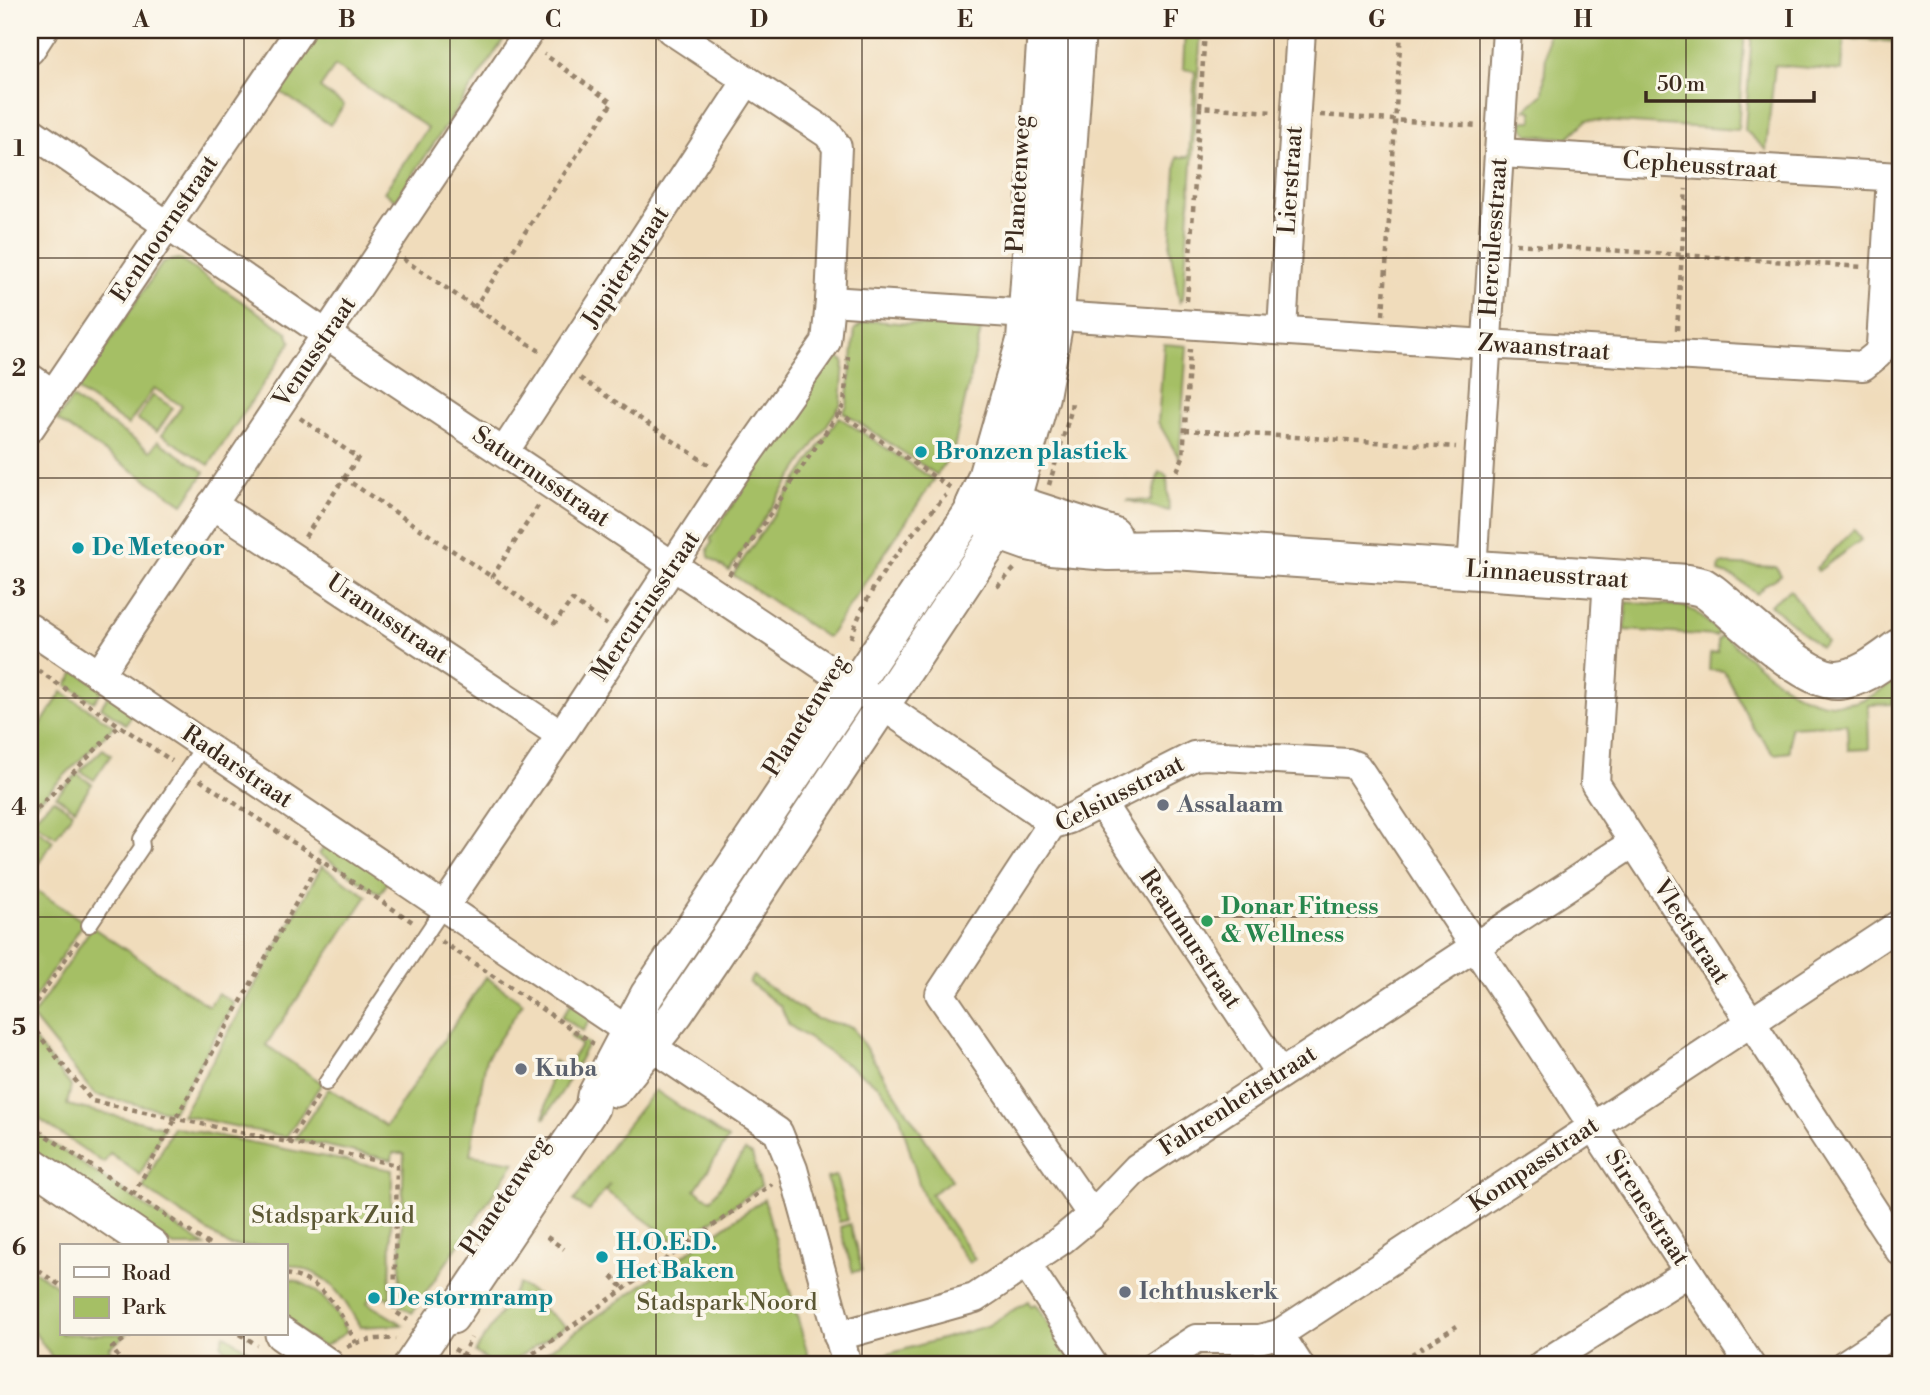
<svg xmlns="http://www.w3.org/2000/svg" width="1930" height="1395" font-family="'Libre Bodoni',serif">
	<rect width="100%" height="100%" fill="#fbf7ec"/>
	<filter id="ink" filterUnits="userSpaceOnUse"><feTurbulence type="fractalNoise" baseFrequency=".0143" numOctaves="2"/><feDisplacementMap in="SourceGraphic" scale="14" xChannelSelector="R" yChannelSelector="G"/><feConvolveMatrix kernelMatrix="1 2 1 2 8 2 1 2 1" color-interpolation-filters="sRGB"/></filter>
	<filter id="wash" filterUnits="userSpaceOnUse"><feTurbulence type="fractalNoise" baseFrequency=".00686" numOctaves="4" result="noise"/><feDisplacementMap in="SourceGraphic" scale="28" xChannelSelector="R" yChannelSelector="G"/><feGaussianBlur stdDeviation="1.57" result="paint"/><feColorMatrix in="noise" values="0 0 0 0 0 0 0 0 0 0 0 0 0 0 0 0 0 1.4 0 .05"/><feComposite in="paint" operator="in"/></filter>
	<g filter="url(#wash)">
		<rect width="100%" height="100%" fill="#f0dcbb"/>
		<g fill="#a5bf65" stroke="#707442" stroke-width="2">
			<path d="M321 30H510L396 200 384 192 428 128 335 66 320 88 344 105 330 125 279 91Z"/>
			<path d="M1185 30H1201L1183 299H1181L1180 304 1170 248 1177 157H1189L1195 71 1183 69Z"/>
			<path d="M1548 30H1745L1738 130 1587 120 1568 138 1529 135 1523 128V121H1532V111L1525 110 1543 94Z"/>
			<path d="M1752 30 1900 39V42L1844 39 1842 71 1775 65 1766 150 1745 130Z"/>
			<path d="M179 259 287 332 291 342 209 465 162 435 182 406 154 388 128 425 77 390 163 262Z"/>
			<path d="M875 321 981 330 954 448 937 475 843 412 847 406 855 329 865 322Z"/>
			<path d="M1164 344 1187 346 1179 458 1158 422Z"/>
			<path d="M828 355 833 358 834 355 844 361 841 404 729 571 709 557 708 549 712 542 710 539 742 491 739 488Z"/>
			<path d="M153 395 173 408 157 432 137 419Z"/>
			<path d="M72 398 151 451 158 441 205 472 183 504 57 420Z"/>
			<path d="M839 417 934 480 829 636 826 637 733 575Z"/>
			<path d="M1159 472 1163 473 1167 477 1169 511 1126 500 1151 501Z"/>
			<path d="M1854 529 1861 540 1818 571 1816 568Z"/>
			<path d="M1720 564 1776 567 1781 575 1765 585 1757 594 1736 578 1719 572Z"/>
			<path d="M1790 589 1826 642 1820 647 1770 605Z"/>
			<path d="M1627 602 1683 606 1696 612 1719 632 1716 636 1625 630Z"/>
			<path d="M1723 635C1764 669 1814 727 1873 695 1882 690 1891 683 1900 677V700H1893V704L1868 705 1869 749 1848 750 1847 724 1790 727V752L1774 754 1753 727 1724 671 1709 670 1710 654 1718 652V640Z"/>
			<path d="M76 671 103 689 94 702 67 685Z"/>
			<path d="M62 692 114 726 30 810V741Z"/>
			<path d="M110 693 135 711 126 724 101 707Z"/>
			<path d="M103 749 111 755 94 780 80 771Z"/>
			<path d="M77 774 92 784 75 809 56 796Z"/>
			<path d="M53 799 73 812 56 837 31 821Z"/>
			<path d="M30 824 53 841 37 866 30 861Z"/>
			<path d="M329 840 389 880 380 894 319 854Z"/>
			<path d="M322 866 367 896 266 1045 322 1083 286 1137 182 1115Z"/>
			<path d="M30 886 84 922 30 1005Z"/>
			<path d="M92 927 209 1006 218 993 234 1003 172 1112 95 1095 32 1017Z"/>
			<path d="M753 976 817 1019 852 1027 952 1180 931 1194 975 1259 969 1263 928 1205 920 1187 900 1116 880 1087 789 1025 781 1007 749 982Z"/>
			<path d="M486 977 523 1003 486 1059 470 1155 515 1162 412 1313 399 1305 404 1153H393L392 1160 295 1139 329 1088 386 1126Z"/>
			<path d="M571 1003 592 1017 583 1031 562 1017Z"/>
			<path d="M572 1034 588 1044 563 1090 544 1119 552 1066 554 1061 566 1068 581 1045 570 1037Z"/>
			<path d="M30 1035 71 1086 67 1105 164 1127 140 1175 110 1153 104 1163 30 1113Z"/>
			<path d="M655 1090 728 1139 695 1190 711 1200 745 1151 752 1155 761 1186 697 1231 692 1227 675 1238 674 1241 606 1191 610 1184 589 1211 574 1201 616 1139Z"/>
			<path d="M173 1127 392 1170 390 1300 375 1290 367 1303 403 1325 360 1327C341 1292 327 1271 285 1264V1246H230L143 1188Z"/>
			<path d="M30 1129 205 1246H174L30 1149Z"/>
			<path d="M836 1176 848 1220 839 1222 827 1178Z"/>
			<path d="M764 1199 809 1358 784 1365H528Z"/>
			<path d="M850 1224 862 1270 853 1272 840 1227Z"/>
			<path d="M30 1268 61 1289V1334H127L109 1348 121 1365H57L30 1326Z"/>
			<path d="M285 1278C318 1284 332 1305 347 1332L323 1347 285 1322Z"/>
			<path d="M519 1284 537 1295 534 1302 566 1326 506 1365H494L475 1352Z"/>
			<path d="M1028 1301 1031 1306 1035 1304 1076 1365H876L874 1358 987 1326Z"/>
			<path d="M224 1334 271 1365H235L221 1344Z"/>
			<path d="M1897 1350H1900V1365H1874Z"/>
		</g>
	</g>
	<g filter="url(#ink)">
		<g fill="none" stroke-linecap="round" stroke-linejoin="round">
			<g stroke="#96836c" stroke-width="18">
				<g id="service">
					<path d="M89 925 142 847 141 839 204 745"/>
					<path d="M326 1083 445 906"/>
				</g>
			</g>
			<g stroke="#96836c" stroke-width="32">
				<g id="minor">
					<path d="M30 50 43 30"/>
					<path d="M30 131 327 335 882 705 1037 811 1051 825"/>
					<path d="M1500 153 1900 177"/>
					<path d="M830 301 1486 344 1863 366 1878 354 1881 345 1891 177"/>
					<path d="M1282 329 1301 30"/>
					<path d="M30 378 53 394"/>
					<path d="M30 428 300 30"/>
					<path d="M504 452 747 81"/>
					<path d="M212 504 561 735"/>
					<path d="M1472 570 1507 30"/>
					<path d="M1608 578 1595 783 1900 1251"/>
					<path d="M30 628 778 1132 793 1169 847 1365"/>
					<path d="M99 674 530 30"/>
					<path d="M1101 803 1280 1074"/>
					<path d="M445 906 561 735 730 479 826 342 830 301 837 147 828 134 671 30"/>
					<path d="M1092 1215 940 994 1051 825 1069 819 1194 756 1205 755 1348 763 1356 766 1361 773 1750 1365"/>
					<path d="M1026 1264 1093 1365"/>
					<path d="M1279 1334 1299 1365"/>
					<path d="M838 1336 975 1298 1063 1239 1092 1215 1137 1168 1633 843"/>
					<path d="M1156 1365 1196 1339H1259L1279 1334 1900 924"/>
					<path d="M1542 1365 1689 1272"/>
					<path d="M1844 1365 1900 1328"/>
				</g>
			</g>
			<g stroke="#96836c" stroke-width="37">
				<g id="tertiary">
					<path d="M615 1090 676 1014 714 958 991 543 1009 505"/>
					<path d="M30 1163 152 1246"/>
					<path d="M282 1334 327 1365"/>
					<path d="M411 1365 441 1320 452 1317 592 1108 594 1096 647 995 975 506"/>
				</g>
			</g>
			<g stroke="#96836c" stroke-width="42">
				<g id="secondary">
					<path d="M1010 503 1040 396 1055 314 1076 30"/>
					<path d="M985 505 1010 503 1112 536"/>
					<path d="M975 506 997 530 1028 541 1051 546 1108 551 1174 550 1688 584 1702 587 1711 593C1739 615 1805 682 1838 680 1862 678 1882 661 1900 648"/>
					<path d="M975 506 987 478 1026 341 1047 30"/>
				</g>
			</g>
			<g stroke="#96836c" stroke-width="4.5" stroke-dasharray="5 5" stroke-linecap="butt">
				<path d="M1200 107 1205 30"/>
				<path d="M1320 115 1479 126"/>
				<path d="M1516 244 1863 267"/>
				<path d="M403 259 541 352"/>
				<path d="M1187 301 1200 107 1273 112"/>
				<path d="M474 308 612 103 544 54"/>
				<path d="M1383 315 1401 30"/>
				<path d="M1677 330 1686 189"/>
				<path d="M580 378 712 467"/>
				<path d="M838 412 951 488"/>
				<path d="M300 418 358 458 344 478"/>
				<path d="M1185 430 1456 447"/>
				<path d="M1177 471 1183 457 1190 349"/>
				<path d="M1049 485 1071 411 1072 399"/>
				<path d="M538 506 492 577 555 623 572 600 607 625"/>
				<path d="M305 537 344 478 492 577"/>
				<path d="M729 575 844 405 848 356"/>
				<path d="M997 587 1015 568"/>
				<path d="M851 638C868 583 909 537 946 495"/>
				<path d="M30 665 172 761"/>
				<path d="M200 780 414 923"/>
				<path d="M30 816 120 725"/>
				<path d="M441 941 594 1044"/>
				<path d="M30 1011 80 938"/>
				<path d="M30 1024 92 1101 397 1165 394 1311 408 1320"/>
				<path d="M30 1125 211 1246"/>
				<path d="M288 1143 318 1096"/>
				<path d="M133 1195 320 860"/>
				<path d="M547 1237 564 1249"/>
				<path d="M30 1265 61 1286"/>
				<path d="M285 1274C325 1280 339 1310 356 1343"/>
				<path d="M612 1276 624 1289"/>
				<path d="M240 1334 257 1345"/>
				<path d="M347 1347C362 1339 380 1338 396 1339"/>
				<path d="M454 1349 481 1365"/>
				<path d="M124 1365 112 1348 132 1334"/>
				<path d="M457 1365 471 1338"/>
				<path d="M517 1365 772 1184"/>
				<path d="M1394 1365 1457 1326"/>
			</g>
			<use href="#service" stroke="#fff" stroke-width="14"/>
			<use href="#minor" stroke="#fff" stroke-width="28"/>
			<use href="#tertiary" stroke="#fff" stroke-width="33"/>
			<use href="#secondary" stroke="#fff" stroke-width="38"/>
		</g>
	</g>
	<path fill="none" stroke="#3b2a1e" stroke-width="2" stroke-opacity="0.55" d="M244 30V1246M450 30V1365M656 30V1365M862 30V1365M1068 30V1365M1274 30V1365M1480 30V1365M1686 30V1365M30 258H1900M30 478H1900M30 698H1900M30 917H1900M30 1137H1900M244 1334V1365"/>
	<g fill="#0f9aa8" stroke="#fbf7ec" stroke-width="2.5">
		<circle cx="921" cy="452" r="7"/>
		<circle cx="78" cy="548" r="7"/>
		<circle cx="602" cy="1257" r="7"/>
		<circle cx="374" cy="1298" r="7"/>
	</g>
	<g fill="#6b7280" stroke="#fbf7ec" stroke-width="2.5">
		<circle cx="1163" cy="805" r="7"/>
		<circle cx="521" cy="1069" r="7"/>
		<circle cx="1125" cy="1292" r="7"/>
	</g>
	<circle fill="#2e9e5b" stroke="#fbf7ec" stroke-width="2.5" cx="1207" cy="921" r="7"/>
	<g text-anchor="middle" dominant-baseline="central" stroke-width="7" stroke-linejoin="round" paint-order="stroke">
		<g font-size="24" fill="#3b2a1e" stroke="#fbf7ec">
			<text transform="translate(1700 166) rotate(4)">Cepheusstraat</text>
			<text transform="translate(1291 180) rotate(-86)">Lierstraat</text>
			<text transform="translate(1019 184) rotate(-87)">Planetenweg</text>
			<text transform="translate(165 229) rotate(-56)">Eenhoornstraat</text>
			<text transform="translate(1494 237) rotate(-86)">Herculesstraat</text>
			<text transform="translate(626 267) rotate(-57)">Jupiterstraat</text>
			<text transform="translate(1544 348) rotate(4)">Zwaanstraat</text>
			<text transform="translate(315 352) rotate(-56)">Venusstraat</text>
			<text transform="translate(541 477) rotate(34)">Saturnusstraat</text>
			<text transform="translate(1547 575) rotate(4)">Linnaeusstraat</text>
			<text transform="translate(646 606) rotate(-56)">Mercuriusstraat</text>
			<text transform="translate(387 619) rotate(34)">Uranusstraat</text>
			<text transform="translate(806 716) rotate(-58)">Planetenweg</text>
			<text transform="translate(237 767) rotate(34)">Radarstraat</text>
			<text transform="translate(1120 794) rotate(-27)">Celsiusstraat</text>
			<text transform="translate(1691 932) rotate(57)">Vleetstraat</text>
			<text transform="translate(1190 939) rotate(56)">Reaumurstraat</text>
			<text transform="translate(1238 1101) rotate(-33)">Fahrenheitstraat</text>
			<text transform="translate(1534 1165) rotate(-34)">Kompasstraat</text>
			<text transform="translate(505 1196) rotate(-56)">Planetenweg</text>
			<text transform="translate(1647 1208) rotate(57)">Sirenestraat</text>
		</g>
		<g font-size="24" font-weight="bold" fill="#0d838f" stroke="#fbf7ec" text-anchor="start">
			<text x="935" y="452">Bronzen plastiek</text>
			<text x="92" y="548">De Meteoor</text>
			<text x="616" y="1243">H.O.E.D.<tspan x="616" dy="28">Het Baken</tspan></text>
			<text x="388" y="1298">De stormramp</text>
		</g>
		<g font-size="24" font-weight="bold" fill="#5b616d" stroke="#fbf7ec" text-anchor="start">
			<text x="1177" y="805">Assalaam</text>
			<text x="535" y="1069">Kuba</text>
			<text x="1139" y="1292">Ichthuskerk</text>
		</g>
		<g font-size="24" font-weight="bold" fill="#27864d" stroke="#fbf7ec" text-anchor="start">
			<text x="1221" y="907">Donar Fitness<tspan x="1221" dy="28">&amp; Wellness</tspan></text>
		</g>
		<g font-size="24" fill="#5b5733" stroke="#fbf7ec">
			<text x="333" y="1216">Stadspark Zuid</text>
			<text x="727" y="1303">Stadspark Noord</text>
		</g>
	</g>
	<rect width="1930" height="1395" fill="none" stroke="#fbf7ec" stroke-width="77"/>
	<rect x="60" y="1244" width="228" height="91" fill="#fbf7ec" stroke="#aea59a" stroke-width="2"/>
	<rect x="74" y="1267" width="35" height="10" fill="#ffffff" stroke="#aea59a" stroke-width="2"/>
	<text x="122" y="1280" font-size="21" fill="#3b2a1e">Road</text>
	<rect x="74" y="1297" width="35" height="21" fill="#a5bf65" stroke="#aea59a" stroke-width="2"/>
	<text x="122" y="1314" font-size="21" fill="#3b2a1e">Park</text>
	<path d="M1646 91v10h168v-10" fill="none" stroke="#3b2a1e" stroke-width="3.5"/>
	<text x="1657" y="91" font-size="21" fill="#3b2a1e" stroke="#fbf7ec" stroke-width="5" paint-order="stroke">50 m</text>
	<rect x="38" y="38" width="1854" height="1318" fill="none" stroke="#3b2a1e" stroke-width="2.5"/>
	<g font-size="23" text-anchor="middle" font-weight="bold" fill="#3b2a1e">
		<text x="141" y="27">A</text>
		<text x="347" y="27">B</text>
		<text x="553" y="27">C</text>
		<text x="759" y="27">D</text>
		<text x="965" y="27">E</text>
		<text x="1171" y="27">F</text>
		<text x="1377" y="27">G</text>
		<text x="1583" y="27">H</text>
		<text x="1789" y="27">I</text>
		<text x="19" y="156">1</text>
		<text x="19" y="376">2</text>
		<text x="19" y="596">3</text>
		<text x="19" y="815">4</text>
		<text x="19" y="1035">5</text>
		<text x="19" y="1255">6</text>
	</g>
</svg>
